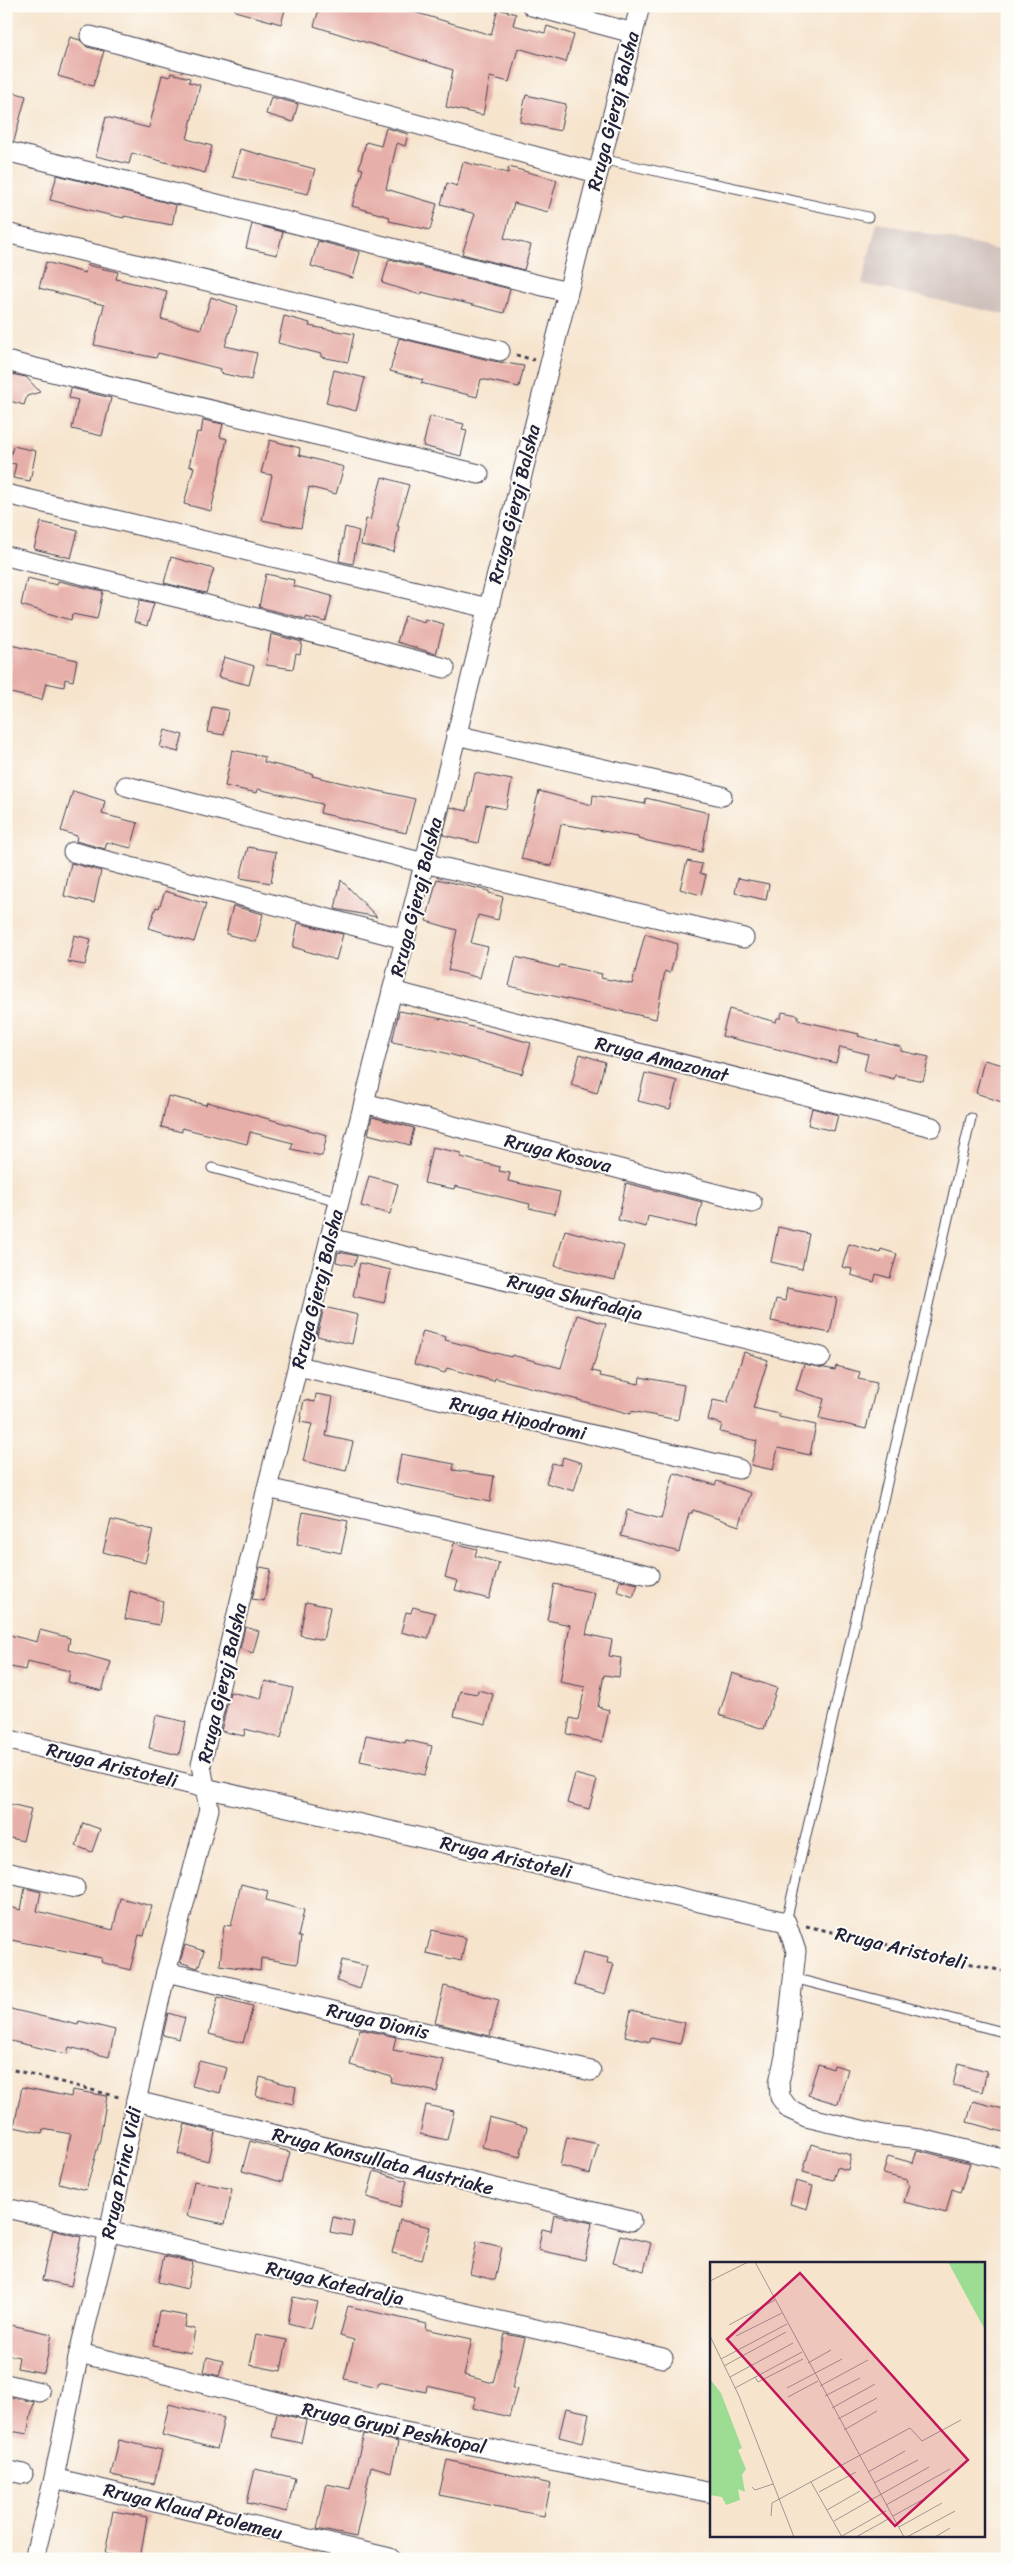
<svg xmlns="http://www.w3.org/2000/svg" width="1013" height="2565" font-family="Sriracha,sans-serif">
	<rect width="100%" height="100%" fill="#fdfcf7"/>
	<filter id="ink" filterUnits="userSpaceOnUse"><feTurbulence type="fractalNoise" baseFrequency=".02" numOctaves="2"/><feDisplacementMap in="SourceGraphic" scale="10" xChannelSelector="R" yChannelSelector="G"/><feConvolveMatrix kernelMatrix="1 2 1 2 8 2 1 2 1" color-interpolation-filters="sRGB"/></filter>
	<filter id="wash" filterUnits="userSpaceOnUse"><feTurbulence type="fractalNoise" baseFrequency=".0096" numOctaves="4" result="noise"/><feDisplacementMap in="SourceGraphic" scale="20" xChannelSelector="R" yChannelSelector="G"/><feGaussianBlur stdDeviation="1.12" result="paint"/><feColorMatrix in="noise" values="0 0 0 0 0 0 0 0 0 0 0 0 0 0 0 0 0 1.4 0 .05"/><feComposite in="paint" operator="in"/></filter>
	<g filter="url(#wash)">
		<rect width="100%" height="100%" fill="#f6e4cd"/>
		<path fill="#cfc0bb" d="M877 222 1007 252V315L862 284Z"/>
		<g id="blocks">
			<g fill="#e7afa9">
				<path d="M236 6H286L281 24 235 11Z"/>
				<path d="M320 6H386L403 11 404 9 491 35 498 9 516 14 513 25 545 33 547 26 574 35 566 62 518 48 509 82 490 77 483 115 446 107 453 70 314 26Z"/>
				<path d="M70 37 80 40 87 47 104 51 93 86 58 76Z"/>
				<path d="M171 73 190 78 189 82 200 85 187 139 212 146 205 173 132 153 129 164 96 156 106 117 149 128 162 75 170 77Z"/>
				<path d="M6 90 26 96 14 141 6 140Z"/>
				<path d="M526 95 566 104 560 131 520 122Z"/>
				<path d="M271 97 298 104 293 122 266 114Z"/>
				<path d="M386 128 408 134 405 146 397 143 386 189 437 204 430 230 389 221 390 217 352 206 363 169 359 168 366 142 381 146Z"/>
				<path d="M240 149 315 169 308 194 233 177Z"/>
				<path d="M463 162 508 173 509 167 557 180 548 212 514 203 504 238 531 245 524 270 462 254 475 214 441 204 447 183 457 186Z"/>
				<path d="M57 175 176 205 172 225 124 216V218L105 214 50 200Z"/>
				<path d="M252 224 283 232 277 255 246 248Z"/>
				<path d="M318 241 360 252 353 278 311 266Z"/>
				<path d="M389 259 510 289 504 313 422 292 421 295 382 283Z"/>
				<path d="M46 262 85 273 87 265 118 272 116 279 167 291 161 319 201 329 211 297 238 306 225 346 257 353 251 380 220 373 221 369 158 353 156 358 94 345 104 305 39 288Z"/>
				<path d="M284 316 310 323 309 326 354 334 348 362 321 357V354L278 343Z"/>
				<path d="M399 338 493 361 524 366 519 387 481 379 477 397 421 383 423 380 390 371Z"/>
				<path d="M334 370 365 378 356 411 326 403Z"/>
				<path d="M6 373 26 377 40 392 27 396 24 405 6 400Z"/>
				<path d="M71 388 111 398 102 436 72 429 78 400 69 398Z"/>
				<path d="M430 416 464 424 462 429 467 430 461 456 423 446Z"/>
				<path d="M203 420 223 424 220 437 227 439 211 511 184 504 194 467 189 466 197 432 201 433Z"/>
				<path d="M270 440 300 448 299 455 344 467 336 494 309 487 301 528 262 520 272 475 261 473Z"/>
				<path d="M13 446 36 451 30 481 13 478 16 464 9 463Z"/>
				<path d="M382 477 409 485 397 526H399L394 552 361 545 366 519 370 520Z"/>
				<path d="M41 522 78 531 71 558 34 549Z"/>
				<path d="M345 527 359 531 353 564 339 561Z"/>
				<path d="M171 557 214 569 206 593 164 583Z"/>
				<path d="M266 574 294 580 293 586 332 596 326 622 306 617V619L259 607Z"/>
				<path d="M27 578 57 585 58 581 103 591 97 619 72 614 71 620 21 605Z"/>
				<path d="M140 600 154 603 147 626 134 622Z"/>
				<path d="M405 616 424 622 425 619 444 624 436 654 397 642Z"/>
				<path d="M271 634 302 642 300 654 296 653 293 669 266 665Z"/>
				<path d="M6 644 77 660 73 681 65 679 64 687 46 683 42 700 6 692 12 662 6 661Z"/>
				<path d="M224 657 254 666 249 685 218 677Z"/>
				<path d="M212 707 228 710 224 735 207 732Z"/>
				<path d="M165 730 183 735 178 752 160 747Z"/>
				<path d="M232 750 265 757 264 762 313 774 312 776 415 799 406 833 320 813 322 804 258 789 257 793 225 786Z"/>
				<path d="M475 773 512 780 506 809 486 805 478 843 443 835 450 807 467 811Z"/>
				<path d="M73 791 105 801 102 814 138 823 131 848 107 842 105 849 76 841 77 836 61 831Z"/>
				<path d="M539 791 592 805 593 795 645 804 646 798 709 813 702 852 638 839V837L561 824 552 866 521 859Z"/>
				<path d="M248 847 276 852 271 883 240 878Z"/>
				<path d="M687 861 702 864 700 873 706 875 701 895 680 889Z"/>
				<path d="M71 863 101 871 94 903 64 896Z"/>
				<path d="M738 878 769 884 766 900 735 893Z"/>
				<path d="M437 879 489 891V893L503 897 498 920 478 915 471 943 488 947 480 978 448 970 457 930 426 921Z"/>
				<path d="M341 880 377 917 335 909Z"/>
				<path d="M165 891 206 904 194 942 149 928 156 907 159 908Z"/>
				<path d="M233 906 263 914 256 942 226 934Z"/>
				<path d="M298 923 343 934 336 960 293 947Z"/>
				<path d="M645 934 678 944 670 973 665 971 656 1019 509 986 516 957 559 968 560 965 602 974 601 978 632 984Z"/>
				<path d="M74 935 91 939 85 965 68 962Z"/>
				<path d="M729 1009 776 1022 777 1018H781L782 1012 798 1015V1020L859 1034 858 1036 901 1047V1051L929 1057 923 1081 895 1075 894 1079 864 1071 868 1054 840 1047 836 1063 722 1036Z"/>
				<path d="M399 1011 443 1019 531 1043 522 1074 434 1050 392 1042Z"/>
				<path d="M580 1054 605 1062 597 1093 571 1085Z"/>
				<path d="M984 1060 1007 1066V1104L976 1093Z"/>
				<path d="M645 1073 677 1081 670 1109 638 1101Z"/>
				<path d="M168 1096 206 1105 207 1102 327 1135 322 1156 291 1149 293 1143 250 1132 247 1144 182 1128V1132L161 1127Z"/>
				<path d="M812 1108 838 1115 834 1131 808 1125Z"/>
				<path d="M372 1117 414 1128 410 1145 368 1134Z"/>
				<path d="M432 1147 461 1153V1157L500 1167 499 1171 510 1173 508 1181 560 1192 555 1214 529 1208 530 1204 455 1186 454 1189 424 1183Z"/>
				<path d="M369 1176 398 1184 390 1214 361 1206Z"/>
				<path d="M626 1183 702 1202 696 1227 648 1216 646 1227 618 1220Z"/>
				<path d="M778 1227 809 1234 802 1269 771 1262Z"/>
				<path d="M565 1230 624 1246 615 1280 555 1266Z"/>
				<path d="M849 1244 880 1253 881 1249 897 1254 890 1278 876 1274 874 1282 851 1275 852 1269 842 1267Z"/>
				<path d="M338 1252 357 1256 354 1266 336 1262Z"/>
				<path d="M360 1263 391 1270 384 1303 353 1296Z"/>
				<path d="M787 1288 837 1298 830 1333 771 1321 776 1299 785 1301Z"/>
				<path d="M324 1307 358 1315 352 1344 317 1336Z"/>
				<path d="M577 1315 606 1324 592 1371 601 1373 600 1376 639 1384 640 1377 684 1385 678 1420 631 1411V1414L495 1378 494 1381 447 1368 445 1373 414 1364 423 1331 446 1337 445 1340 511 1357 512 1355 561 1368Z"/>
				<path d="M744 1352 768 1360 753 1408 779 1414V1417L816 1425 810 1455 778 1448 773 1470 751 1465 757 1441 720 1432 722 1424 708 1420 713 1400 727 1403Z"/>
				<path d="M804 1364 835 1370 836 1366 860 1372 858 1379 877 1383 866 1429 819 1418 824 1399 796 1390Z"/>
				<path d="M316 1394 333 1397 326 1436 353 1442 346 1471 303 1461 312 1424 300 1422 304 1400 315 1402Z"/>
				<path d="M401 1454 454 1464 453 1470 494 1476 490 1502 396 1483Z"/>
				<path d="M563 1457 582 1463 574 1491 546 1483 552 1463 561 1465Z"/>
				<path d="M674 1473 715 1485 717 1481 751 1493 739 1526 693 1510 692 1513H689L679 1552 621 1536 627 1510 661 1519Z"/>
				<path d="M303 1512 348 1521 341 1553 297 1544Z"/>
				<path d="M111 1520 153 1530 145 1563 103 1552Z"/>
				<path d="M454 1543 477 1549 475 1556 499 1563 489 1599 455 1590 458 1581 445 1577Z"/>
				<path d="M260 1567 271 1569 264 1601 252 1599Z"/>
				<path d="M620 1580 638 1584 633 1597 617 1591Z"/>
				<path d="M554 1584 595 1593 586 1634 612 1640 609 1656 621 1658 619 1677 604 1675 598 1707 609 1710 602 1742 567 1734 570 1718 578 1720 585 1687 560 1682 570 1625 547 1620Z"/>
				<path d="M130 1591 163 1601 159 1625 125 1619Z"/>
				<path d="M306 1602 330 1607 323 1640 300 1635Z"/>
				<path d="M413 1607 435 1613 428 1639 401 1632 406 1612 411 1613Z"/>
				<path d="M245 1627 259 1631 253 1653 240 1649Z"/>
				<path d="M40 1630 70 1638 68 1650 111 1662 102 1691 68 1682 70 1671 27 1661 25 1670 6 1666V1634L37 1642Z"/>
				<path d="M732 1673 777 1688 764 1729 719 1715Z"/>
				<path d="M265 1681 293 1688 281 1738 245 1729 244 1736 221 1731 230 1692 261 1699Z"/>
				<path d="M478 1690 493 1694 486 1724 454 1716 460 1691 477 1694Z"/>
				<path d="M156 1715 186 1722 179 1755 149 1748Z"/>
				<path d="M366 1735 405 1743 406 1740 432 1746 425 1775 360 1761Z"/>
				<path d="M575 1774 597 1780 589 1809 567 1803Z"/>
				<path d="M6 1803 31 1809 23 1841 6 1837Z"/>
				<path d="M83 1823 100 1829 92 1852 76 1846Z"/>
				<path d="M241 1884 268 1891 266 1900 304 1910 298 1937H301L297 1964 261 1958 260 1971 220 1965 224 1925 231 1926Z"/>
				<path d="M25 1888 41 1892 37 1911 113 1930 120 1898 152 1906 144 1936 139 1935 130 1970 101 1962 102 1958 6 1939V1906L21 1910Z"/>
				<path d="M432 1930 466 1938 461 1961 426 1953Z"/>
				<path d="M185 1945 204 1951 198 1968 180 1962Z"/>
				<path d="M583 1952 608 1958 607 1963 614 1964 605 1994 574 1985Z"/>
				<path d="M342 1960 367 1966 360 1989 337 1981Z"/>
				<path d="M444 1986 499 2000 490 2036 435 2023Z"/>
				<path d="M218 1997 253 2006 243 2043 209 2034Z"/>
				<path d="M6 2008 78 2025 79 2021 115 2030 109 2057 69 2047 67 2054 6 2040Z"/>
				<path d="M631 2010 685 2023 680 2044 651 2038 650 2042 625 2036Z"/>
				<path d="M168 2013 185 2018 179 2039 163 2035Z"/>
				<path d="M360 2029 396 2037 393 2050 444 2060 437 2092 391 2082 392 2077 350 2065Z"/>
				<path d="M199 2061 227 2068 220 2093 192 2086Z"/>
				<path d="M958 2063 987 2071 982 2092 953 2085Z"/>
				<path d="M818 2064 833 2069 834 2065 848 2069 838 2104 808 2095Z"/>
				<path d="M260 2077 296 2087 293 2104 256 2096Z"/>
				<path d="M22 2087 71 2097 72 2090 107 2096 100 2139 86 2190 59 2183 71 2134 43 2129 42 2133 14 2127Z"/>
				<path d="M973 2101 1007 2110V2133L967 2122Z"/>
				<path d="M426 2105 454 2111 447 2140 420 2134Z"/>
				<path d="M489 2117 527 2127 520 2157 482 2147Z"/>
				<path d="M185 2124 215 2132 209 2161 178 2154Z"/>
				<path d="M567 2137 598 2144 590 2174 560 2166Z"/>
				<path d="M250 2141 290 2152 282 2182 242 2171Z"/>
				<path d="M811 2144 851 2155 848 2170 837 2167 833 2180 803 2172Z"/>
				<path d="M917 2150 970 2163 960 2192 952 2189 946 2213 904 2202 909 2184 907 2183 908 2180 883 2174 888 2156 913 2163Z"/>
				<path d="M374 2171 407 2181 400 2207 367 2197Z"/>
				<path d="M194 2181 232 2189 225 2224 187 2216Z"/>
				<path d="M796 2181 813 2186 807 2209 790 2204Z"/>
				<path d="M554 2215 592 2223 585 2260 538 2250 542 2229 551 2231Z"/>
				<path d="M333 2217 354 2222 351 2236 330 2232Z"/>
				<path d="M400 2220 430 2227 422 2260 392 2253Z"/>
				<path d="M53 2230 81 2237 71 2286 42 2280Z"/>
				<path d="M620 2235 651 2243 644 2271 613 2263Z"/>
				<path d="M477 2241 502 2247 495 2280 470 2274Z"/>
				<path d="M164 2256 193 2262 187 2289 158 2282Z"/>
				<path d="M293 2297 318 2302 311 2329 288 2323Z"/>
				<path d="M348 2306 427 2324 426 2329 472 2339 464 2375 493 2383 505 2334 525 2338 512 2388 517 2389 509 2417 473 2408 476 2397 427 2386 426 2392 379 2382 377 2387 344 2379 354 2340 340 2336Z"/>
				<path d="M159 2311 187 2316 185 2327 195 2329 191 2353 153 2346Z"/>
				<path d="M6 2324 52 2334 44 2373 17 2368 19 2357 6 2354Z"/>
				<path d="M256 2334 287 2340 281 2371 250 2365Z"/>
				<path d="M207 2357 223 2361 219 2376 204 2372Z"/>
				<path d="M6 2396 34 2402 27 2434 6 2430Z"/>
				<path d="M169 2404 224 2418 217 2449 162 2435Z"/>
				<path d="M566 2408 589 2413 583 2443 559 2437Z"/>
				<path d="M277 2413 306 2420 301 2443 272 2437Z"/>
				<path d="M364 2434 398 2442 391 2472 371 2466 356 2537 317 2529 327 2484 350 2489Z"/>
				<path d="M119 2440 162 2450 154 2484 111 2475Z"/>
				<path d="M447 2460 551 2484 544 2516 439 2495Z"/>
				<path d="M255 2469 295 2478 287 2512 247 2503Z"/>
				<path d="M113 2511 147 2517 140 2559 105 2554Z"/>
			</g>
		</g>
	</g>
	<g filter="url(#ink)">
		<use href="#blocks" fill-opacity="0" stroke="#423f51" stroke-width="1"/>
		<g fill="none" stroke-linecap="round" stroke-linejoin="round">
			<g stroke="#423f51" stroke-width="11">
				<g id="service">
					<path d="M601 159 868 217"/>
					<path d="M212 1168 339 1201"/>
					<path d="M786 1922 971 1118"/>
					<path d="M793 1978 1007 2033"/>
				</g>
			</g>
			<g stroke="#423f51" stroke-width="21">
				<g id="minor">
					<path d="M532 6 633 33"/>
					<path d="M90 36 597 173"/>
					<path d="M6 151 567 292"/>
					<path d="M6 233 500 351"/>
					<path d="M6 361 479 474"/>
					<path d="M6 494 488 608"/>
					<path d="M6 556 196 602 445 668"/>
					<path d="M456 735 722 796"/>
					<path d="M126 786 424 863 744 938"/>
					<path d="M73 852 405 939"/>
					<path d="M392 991 932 1127"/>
					<path d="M364 1103 752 1203"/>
					<path d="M330 1238 821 1357"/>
					<path d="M298 1366 739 1469"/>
					<path d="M267 1488 649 1575"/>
					<path d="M6 1739 205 1788 786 1922 796 1951 785 2056 779 2082 780 2097 789 2109 806 2117 883 2135 921 2139 1007 2160"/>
					<path d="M6 1872 75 1888"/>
					<path d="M166 1972 591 2071"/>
					<path d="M136 2101 631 2221"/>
					<path d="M6 2208 663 2358"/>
					<path d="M79 2353 385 2428 712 2493"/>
					<path d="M6 2384 40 2392"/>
					<path d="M6 2470 23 2474"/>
					<path d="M54 2478 390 2558"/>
					<path d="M34 2559 54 2478 79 2353 109 2232 136 2101 166 1972 209 1809 201 1765 267 1488 640 6"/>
				</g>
			</g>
			<g stroke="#423f51" stroke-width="3" stroke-dasharray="4 4" stroke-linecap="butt">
				<path d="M516 355 534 360"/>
				<path d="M806 1926 1007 1972"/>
				<path d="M6 2068 119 2097"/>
			</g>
			<use href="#service" stroke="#fff" stroke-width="9"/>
			<use href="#minor" stroke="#fff" stroke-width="19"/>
		</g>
	</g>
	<g text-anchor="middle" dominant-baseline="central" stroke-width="4" stroke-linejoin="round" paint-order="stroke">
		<g font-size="19" fill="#22223b" stroke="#fdfcf7">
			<text transform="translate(613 111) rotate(-76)">Rruga Gjergj Balsha</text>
			<text transform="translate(514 504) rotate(-76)">Rruga Gjergj Balsha</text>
			<text transform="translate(416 897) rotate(-76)">Rruga Gjergj Balsha</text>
			<text transform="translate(662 1059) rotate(14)">Rruga Amazonat</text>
			<text transform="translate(558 1153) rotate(14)">Rruga Kosova</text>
			<text transform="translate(317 1289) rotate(-76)">Rruga Gjergj Balsha</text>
			<text transform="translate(575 1297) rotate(14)">Rruga Shufadaja</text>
			<text transform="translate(518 1418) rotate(13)">Rruga Hipodromi</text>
			<text transform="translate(222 1683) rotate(-77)">Rruga Gjergj Balsha</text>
			<text transform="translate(112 1765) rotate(14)">Rruga Aristoteli</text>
			<text transform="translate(506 1857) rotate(13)">Rruga Aristoteli</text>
			<text transform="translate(901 1948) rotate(13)">Rruga Aristoteli</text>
			<text transform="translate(378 2021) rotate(13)">Rruga Dionis</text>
			<text transform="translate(383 2161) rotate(14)">Rruga Konsullata Austriake</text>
			<text transform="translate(121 2173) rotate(-78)">Rruga Princ Vidi</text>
			<text transform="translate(335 2283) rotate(13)">Rruga Katedralja</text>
			<text transform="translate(394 2428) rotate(12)">Rruga Grupi Peshkopal</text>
			<text transform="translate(193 2511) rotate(14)">Rruga Klaud Ptolemeu</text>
		</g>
	</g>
	<g transform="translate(710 2262)">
		<rect width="275" height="275" fill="#f6e4cd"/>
		<path d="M238 0H275V68ZM0 117 11 131 32 186 28 188 36 207 32 213 35 230 28 227 30 238 16 243 12 235 0 233Z" fill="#9ddd93"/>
		<path fill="none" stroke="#a19693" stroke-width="1" d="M45 0 194 275M0 19 38 0M19 63 65 38M0 74 29 134 84 275M26 74 72 51M11 97 77 62M98 101 121 88M14 104 76 70M20 115 83 81M45 115 48 120 93 97M110 124 158 98M25 126 92 90M77 126 132 97M115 134 150 116M78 135 108 119M122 146 165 122M128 157 167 136M134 168 167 149M158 210 195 189M101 220 132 275M164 221 208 198M42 225 45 228 63 222M109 230 146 210M176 243 240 207M117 248 150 229M61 254 62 241 200 166 212 179 251 158M183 254 212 238M124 259 219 205M189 265 232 241M132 274 176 249M146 275 180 256M197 275 245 249M225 275 240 266"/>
		<path fill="#c2185b" fill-opacity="0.15" stroke="#c2185b" stroke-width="2.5" d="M90 11 258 198 185 264 17 77Z"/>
		<rect width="275" height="275" fill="none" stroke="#22223b" stroke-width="2.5"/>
	</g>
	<rect width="1013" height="2565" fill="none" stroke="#fdfcf7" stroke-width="25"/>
</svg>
